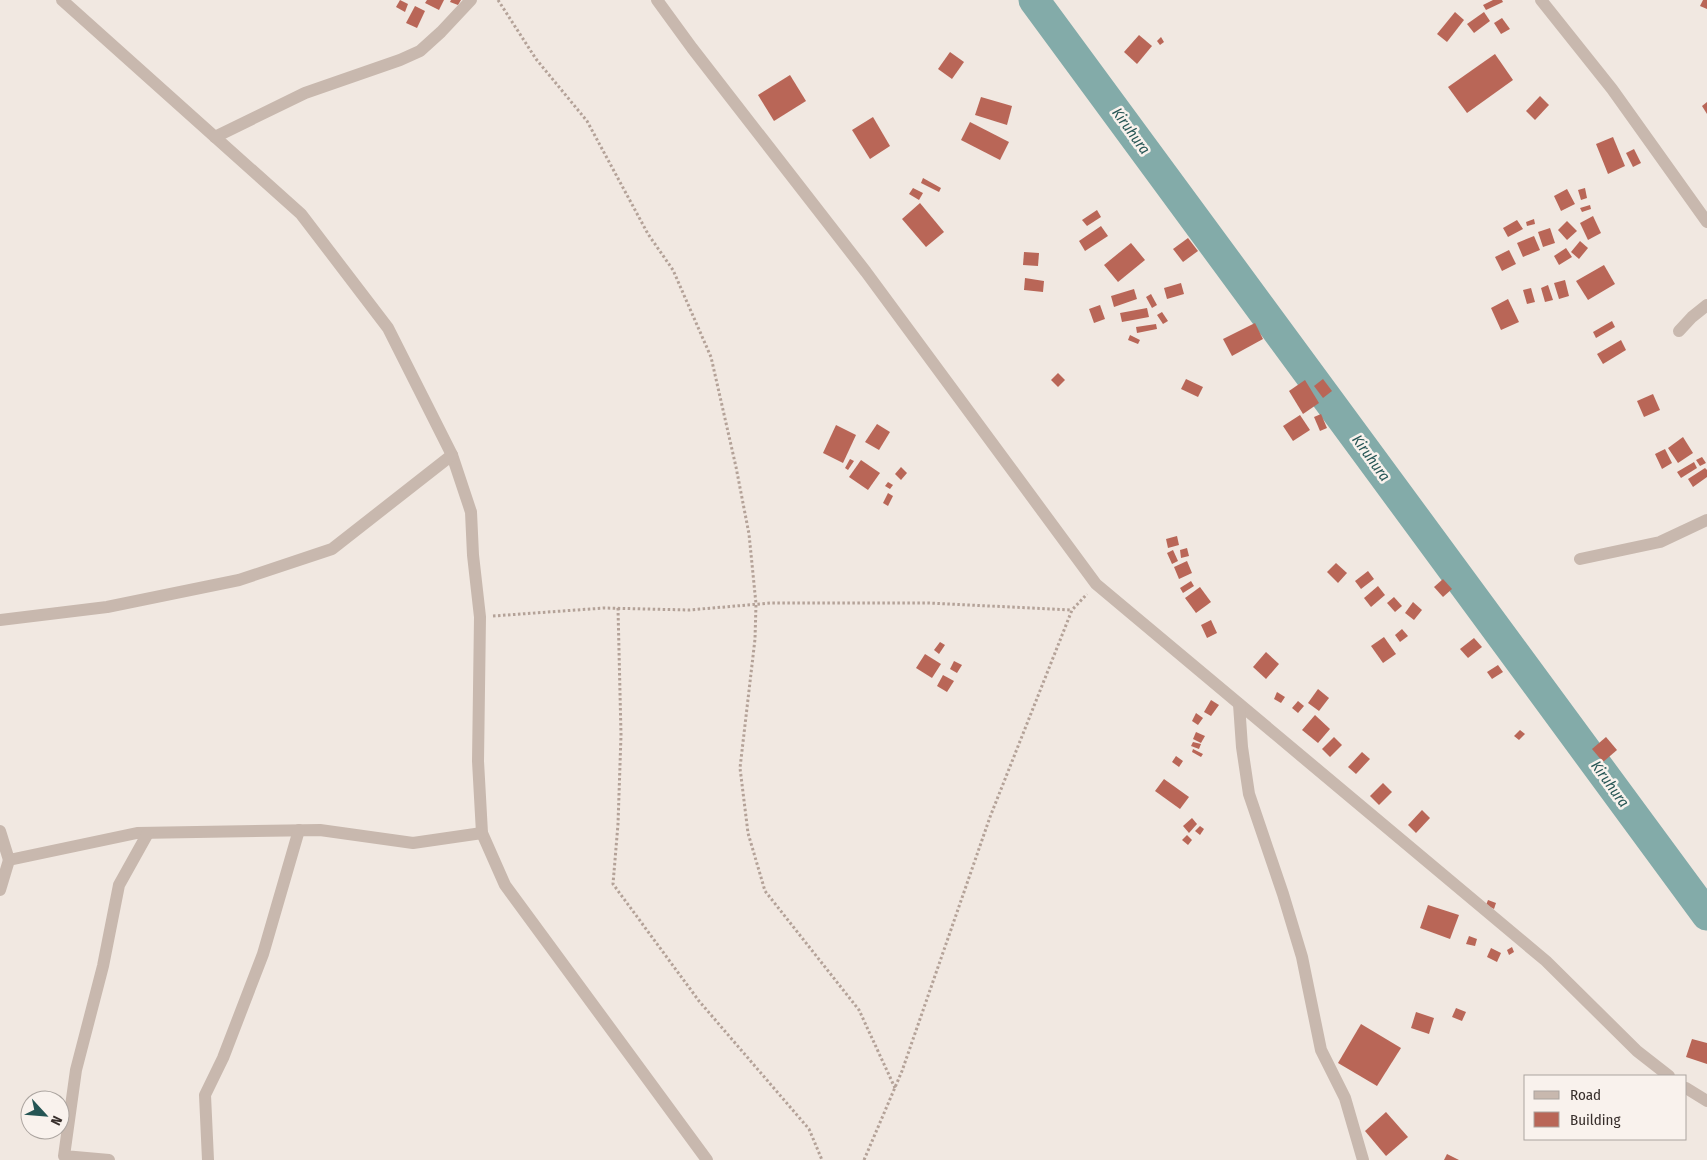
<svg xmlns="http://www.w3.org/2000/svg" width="1707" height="1160" font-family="'Fira Sans Condensed',sans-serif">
	<rect width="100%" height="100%" fill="#f1e8e1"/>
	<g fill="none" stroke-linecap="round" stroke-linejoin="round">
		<path stroke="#83aba9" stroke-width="5" d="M1688 889 1707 893"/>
		<path stroke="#83aba9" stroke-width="31" d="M1034 0 1707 915"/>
	</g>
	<g fill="#b96657">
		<path d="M400 0 408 4 405 12 396 7Z"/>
		<path d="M427 0H444L439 10 425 3Z"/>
		<path d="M451 0H461L458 5 450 2Z"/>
		<path d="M1493 0H1502L1503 2 1486 10 1483 5Z"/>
		<path d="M1703 0H1707V9L1700 6Z"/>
		<path d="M415 6 425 11 417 28 406 23Z"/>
		<path d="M1455 12 1464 20 1447 42 1437 34Z"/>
		<path d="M1484 12 1490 21 1474 33 1467 24Z"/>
		<path d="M1502 18 1510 29 1501 34 1494 23Z"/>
		<path d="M1139 35 1152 46 1137 64 1124 52Z"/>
		<path d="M1161 37 1164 42 1160 45 1157 41Z"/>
		<path d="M950 52 964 62 952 79 938 69Z"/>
		<path d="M1495 54 1513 80 1467 113 1448 87Z"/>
		<path d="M790 75 806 101 774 121 758 95Z"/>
		<path d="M1540 96 1549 105 1535 120 1526 111Z"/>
		<path d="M981 97 1012 106 1007 125 975 115Z"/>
		<path d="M1707 102V114L1702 106Z"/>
		<path d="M873 117 890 146 870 159 852 130Z"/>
		<path d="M970 122 1009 142 1000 160 961 140Z"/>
		<path d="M1613 137 1625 166 1608 174 1596 144Z"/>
		<path d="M1634 149 1641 163 1633 167 1626 153Z"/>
		<path d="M923 178 941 188 939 192 921 183Z"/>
		<path d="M913 188 923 193 919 200 909 194Z"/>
		<path d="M1585 188 1587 198 1581 200 1578 190Z"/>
		<path d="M1567 189 1575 204 1561 211 1554 196Z"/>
		<path d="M920 203 944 232 926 247 902 219Z"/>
		<path d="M1590 205 1591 209 1582 212 1580 208Z"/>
		<path d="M1097 210 1101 217 1087 226 1082 220Z"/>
		<path d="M1593 216 1601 233 1588 240 1580 223Z"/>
		<path d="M1534 219 1535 224 1527 226 1526 222Z"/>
		<path d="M1517 220 1523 229 1508 237 1503 228Z"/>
		<path d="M1567 221 1577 231 1567 240 1558 230Z"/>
		<path d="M1101 226 1108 236 1085 251 1079 241Z"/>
		<path d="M1550 228 1555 243 1543 247 1538 232Z"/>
		<path d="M1534 236 1540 250 1523 257 1517 243Z"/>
		<path d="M1188 238 1198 251 1183 262 1173 249Z"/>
		<path d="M1580 241 1588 248 1579 259 1571 252Z"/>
		<path d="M1131 243 1145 260 1118 282 1104 265Z"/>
		<path d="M1566 248 1572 257 1559 265 1554 256Z"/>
		<path d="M1509 250 1516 264 1502 271 1495 257Z"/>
		<path d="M1024 252 1039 253 1038 266 1023 265Z"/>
		<path d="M1604 265 1615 284 1588 300 1576 281Z"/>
		<path d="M1025 278 1044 281 1043 292 1024 290Z"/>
		<path d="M1565 280 1569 296 1559 299 1554 283Z"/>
		<path d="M1181 283 1184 294 1167 299 1164 288Z"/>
		<path d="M1548 285 1553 300 1545 302 1541 288Z"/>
		<path d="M1531 288 1535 302 1527 304 1523 290Z"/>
		<path d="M1134 289 1137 299 1114 307 1111 296Z"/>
		<path d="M1151 294 1157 305 1152 308 1146 297Z"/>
		<path d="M1508 299 1519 322 1501 330 1491 308Z"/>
		<path d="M1100 305 1105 319 1094 323 1089 309Z"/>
		<path d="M1147 308 1149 317 1122 322 1120 313Z"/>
		<path d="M1162 312 1168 321 1163 324 1157 315Z"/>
		<path d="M1612 321 1615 327 1596 338 1593 332Z"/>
		<path d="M1255 323 1263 339 1232 356 1223 339Z"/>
		<path d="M1156 324 1157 329 1137 333 1136 327Z"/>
		<path d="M1130 335 1140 340 1138 344 1128 340Z"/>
		<path d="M1621 340 1626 350 1603 364 1597 354Z"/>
		<path d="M1058 373 1065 380 1058 387 1051 380Z"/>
		<path d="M1186 379 1203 387 1198 397 1181 389Z"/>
		<path d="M1323 379 1332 391 1323 398 1314 386Z"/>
		<path d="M1305 380 1319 403 1303 414 1289 391Z"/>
		<path d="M1653 394 1660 410 1644 417 1637 401Z"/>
		<path d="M1321 414 1327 428 1320 431 1314 417Z"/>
		<path d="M1300 415 1310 430 1293 441 1283 426Z"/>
		<path d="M877 424 890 432 879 450 865 442Z"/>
		<path d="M836 425 856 435 843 463 823 453Z"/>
		<path d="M1683 437 1693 453 1678 463 1668 448Z"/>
		<path d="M1665 449 1672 463 1662 469 1655 454Z"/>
		<path d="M1702 457 1706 463 1700 466 1696 460Z"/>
		<path d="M850 459 854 461 848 470 845 468Z"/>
		<path d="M861 460 880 473 868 490 849 477Z"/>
		<path d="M1694 462 1697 468 1681 478 1677 472Z"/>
		<path d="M901 467 907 473 901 480 895 474Z"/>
		<path d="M1705 468 1707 470V477L1693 487 1688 479Z"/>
		<path d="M888 482 893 485 890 489 885 486Z"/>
		<path d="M888 493 893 496 888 506 883 503Z"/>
		<path d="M1177 536 1179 545 1168 548 1166 539Z"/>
		<path d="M1187 548 1189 556 1181 558 1180 550Z"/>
		<path d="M1173 550 1178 561 1172 564 1167 553Z"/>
		<path d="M1187 561 1192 573 1179 579 1174 567Z"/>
		<path d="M1336 563 1347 573 1338 583 1327 572Z"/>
		<path d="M1368 571 1374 579 1361 589 1355 581Z"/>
		<path d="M1443 579 1452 589 1443 597 1434 587Z"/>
		<path d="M1191 581 1194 586 1183 593 1180 588Z"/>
		<path d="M1378 586 1385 595 1371 607 1364 598Z"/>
		<path d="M1200 587 1211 602 1196 613 1185 598Z"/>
		<path d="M1394 597 1402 606 1395 612 1387 603Z"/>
		<path d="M1413 602 1422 610 1414 620 1405 613Z"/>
		<path d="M1211 620 1217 633 1207 638 1201 625Z"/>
		<path d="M1402 629 1408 636 1400 642 1395 635Z"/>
		<path d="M1384 637 1396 654 1383 663 1371 646Z"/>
		<path d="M1474 638 1482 647 1468 658 1460 649Z"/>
		<path d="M940 642 945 645 939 654 934 650Z"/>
		<path d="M1266 652 1279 664 1266 679 1253 667Z"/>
		<path d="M925 654 941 664 932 678 916 668Z"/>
		<path d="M954 661 962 665 957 673 950 669Z"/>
		<path d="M1498 665 1503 672 1492 679 1487 672Z"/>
		<path d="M943 675 954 681 947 692 937 686Z"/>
		<path d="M1318 689 1329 698 1319 711 1308 703Z"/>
		<path d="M1277 692 1285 697 1281 703 1274 699Z"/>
		<path d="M1211 700 1219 705 1211 716 1204 712Z"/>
		<path d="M1298 701 1304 706 1298 713 1292 708Z"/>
		<path d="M1196 713 1203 718 1198 725 1192 721Z"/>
		<path d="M1315 715 1330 729 1318 743 1302 730Z"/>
		<path d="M1520 730 1525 734 1519 740 1514 736Z"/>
		<path d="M1196 732 1205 736 1201 743 1193 739Z"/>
		<path d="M1334 737 1342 745 1330 757 1322 749Z"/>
		<path d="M1606 737 1617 750 1603 762 1592 749Z"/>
		<path d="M1193 742 1201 744 1199 749 1191 746Z"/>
		<path d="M1193 749 1203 754 1201 757 1192 752Z"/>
		<path d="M1362 752 1370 759 1356 774 1348 767Z"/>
		<path d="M1176 756 1183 761 1179 767 1172 762Z"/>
		<path d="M1164 779 1189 797 1180 809 1155 791Z"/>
		<path d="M1383 783 1392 792 1379 805 1370 796Z"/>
		<path d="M1422 810 1430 818 1416 833 1408 825Z"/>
		<path d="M1192 818 1197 824 1189 833 1183 826Z"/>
		<path d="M1200 826 1204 829 1200 835 1195 831Z"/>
		<path d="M1187 835 1192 840 1188 845 1182 840Z"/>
		<path d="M1488 900 1496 903 1494 909 1486 905Z"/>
		<path d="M1428 905 1459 915 1450 939 1420 928Z"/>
		<path d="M1469 936 1477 939 1475 946 1466 944Z"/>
		<path d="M1512 947 1514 952 1509 955 1507 950Z"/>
		<path d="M1491 948 1501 953 1497 962 1487 957Z"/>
		<path d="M1456 1008 1466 1012 1462 1021 1452 1017Z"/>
		<path d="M1416 1012 1434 1018 1429 1034 1411 1028Z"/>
		<path d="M1361 1024 1401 1048 1377 1086 1338 1063Z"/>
		<path d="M1692 1039 1707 1043V1064L1686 1057Z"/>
		<path d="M1386 1112 1408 1137 1386 1156 1365 1131Z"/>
		<path d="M1447 1154 1459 1160H1444Z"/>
	</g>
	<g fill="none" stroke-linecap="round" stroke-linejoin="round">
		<g stroke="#b4a298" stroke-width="3" stroke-dasharray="2.5 2.5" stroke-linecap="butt">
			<path d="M498 0 536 59 587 121 648 234 673 270 711 357 736 467 749 534 756 604 755 639 740 768 748 833 765 891 859 1010 895 1088"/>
			<path d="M618 608 621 735 618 824 613 884 699 1001 809 1129 822 1160"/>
			<path d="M493 616 604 608 689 610 771 603H928L1072 610"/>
			<path d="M864 1160 902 1071 990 817 1072 610 1087 594"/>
		</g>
		<g stroke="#c8b8ae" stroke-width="12">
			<path d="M62 0 301 214 388 328 452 455 471 512 473 555 480 617 478 761 482 833 505 885 707 1160"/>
			<path d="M657 0 692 48 866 272 1096 584 1546 961 1637 1051 1669 1076"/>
			<path d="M1541 0 1612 89 1707 222"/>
			<path d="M215 137 305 93 400 60 420 51 441 32 471 0"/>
			<path d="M1679 331 1692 317 1707 305"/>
			<path d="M1580 559 1660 542 1707 520"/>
			<path d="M0 620 107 607 239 580 332 549 452 455"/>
			<path d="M1239 704 1242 747 1249 794 1283 894 1302 957 1321 1050 1345 1098 1363 1160"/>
			<path d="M0 831 9 860 137 833 320 830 413 843 482 833"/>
			<path d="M0 890 9 860"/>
			<path d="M1686 1088 1707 1101"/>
			<path d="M109 1160 64 1156 76 1070 103 966 119 885 148 833"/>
			<path d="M208 1160 205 1095 223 1058 263 954 299 830"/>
		</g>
	</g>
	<g text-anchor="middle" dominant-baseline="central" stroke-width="5" stroke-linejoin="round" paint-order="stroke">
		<g font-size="15" font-style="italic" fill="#255554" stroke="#f9f2ed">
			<text transform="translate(1131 131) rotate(54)">Kiruhura</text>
			<text transform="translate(1371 458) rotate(54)">Kiruhura</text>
			<text transform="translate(1610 784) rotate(54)">Kiruhura</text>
		</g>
	</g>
	<rect x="1524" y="1075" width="162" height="65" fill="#f9f2ed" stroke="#aba49f"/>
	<rect x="1534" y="1091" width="25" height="8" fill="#c8b8ae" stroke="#aba49f"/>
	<text x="1570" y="1100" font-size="15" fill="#372e2b">Road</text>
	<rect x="1534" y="1112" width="25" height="15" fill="#b96657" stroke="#aba49f"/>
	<text x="1570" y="1125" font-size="15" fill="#372e2b">Building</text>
	<g transform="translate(45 1115) rotate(116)"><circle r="24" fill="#f9f2ed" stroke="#aba49f"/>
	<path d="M0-4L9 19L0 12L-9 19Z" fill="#255554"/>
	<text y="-8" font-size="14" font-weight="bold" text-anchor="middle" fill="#372e2b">N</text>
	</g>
</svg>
